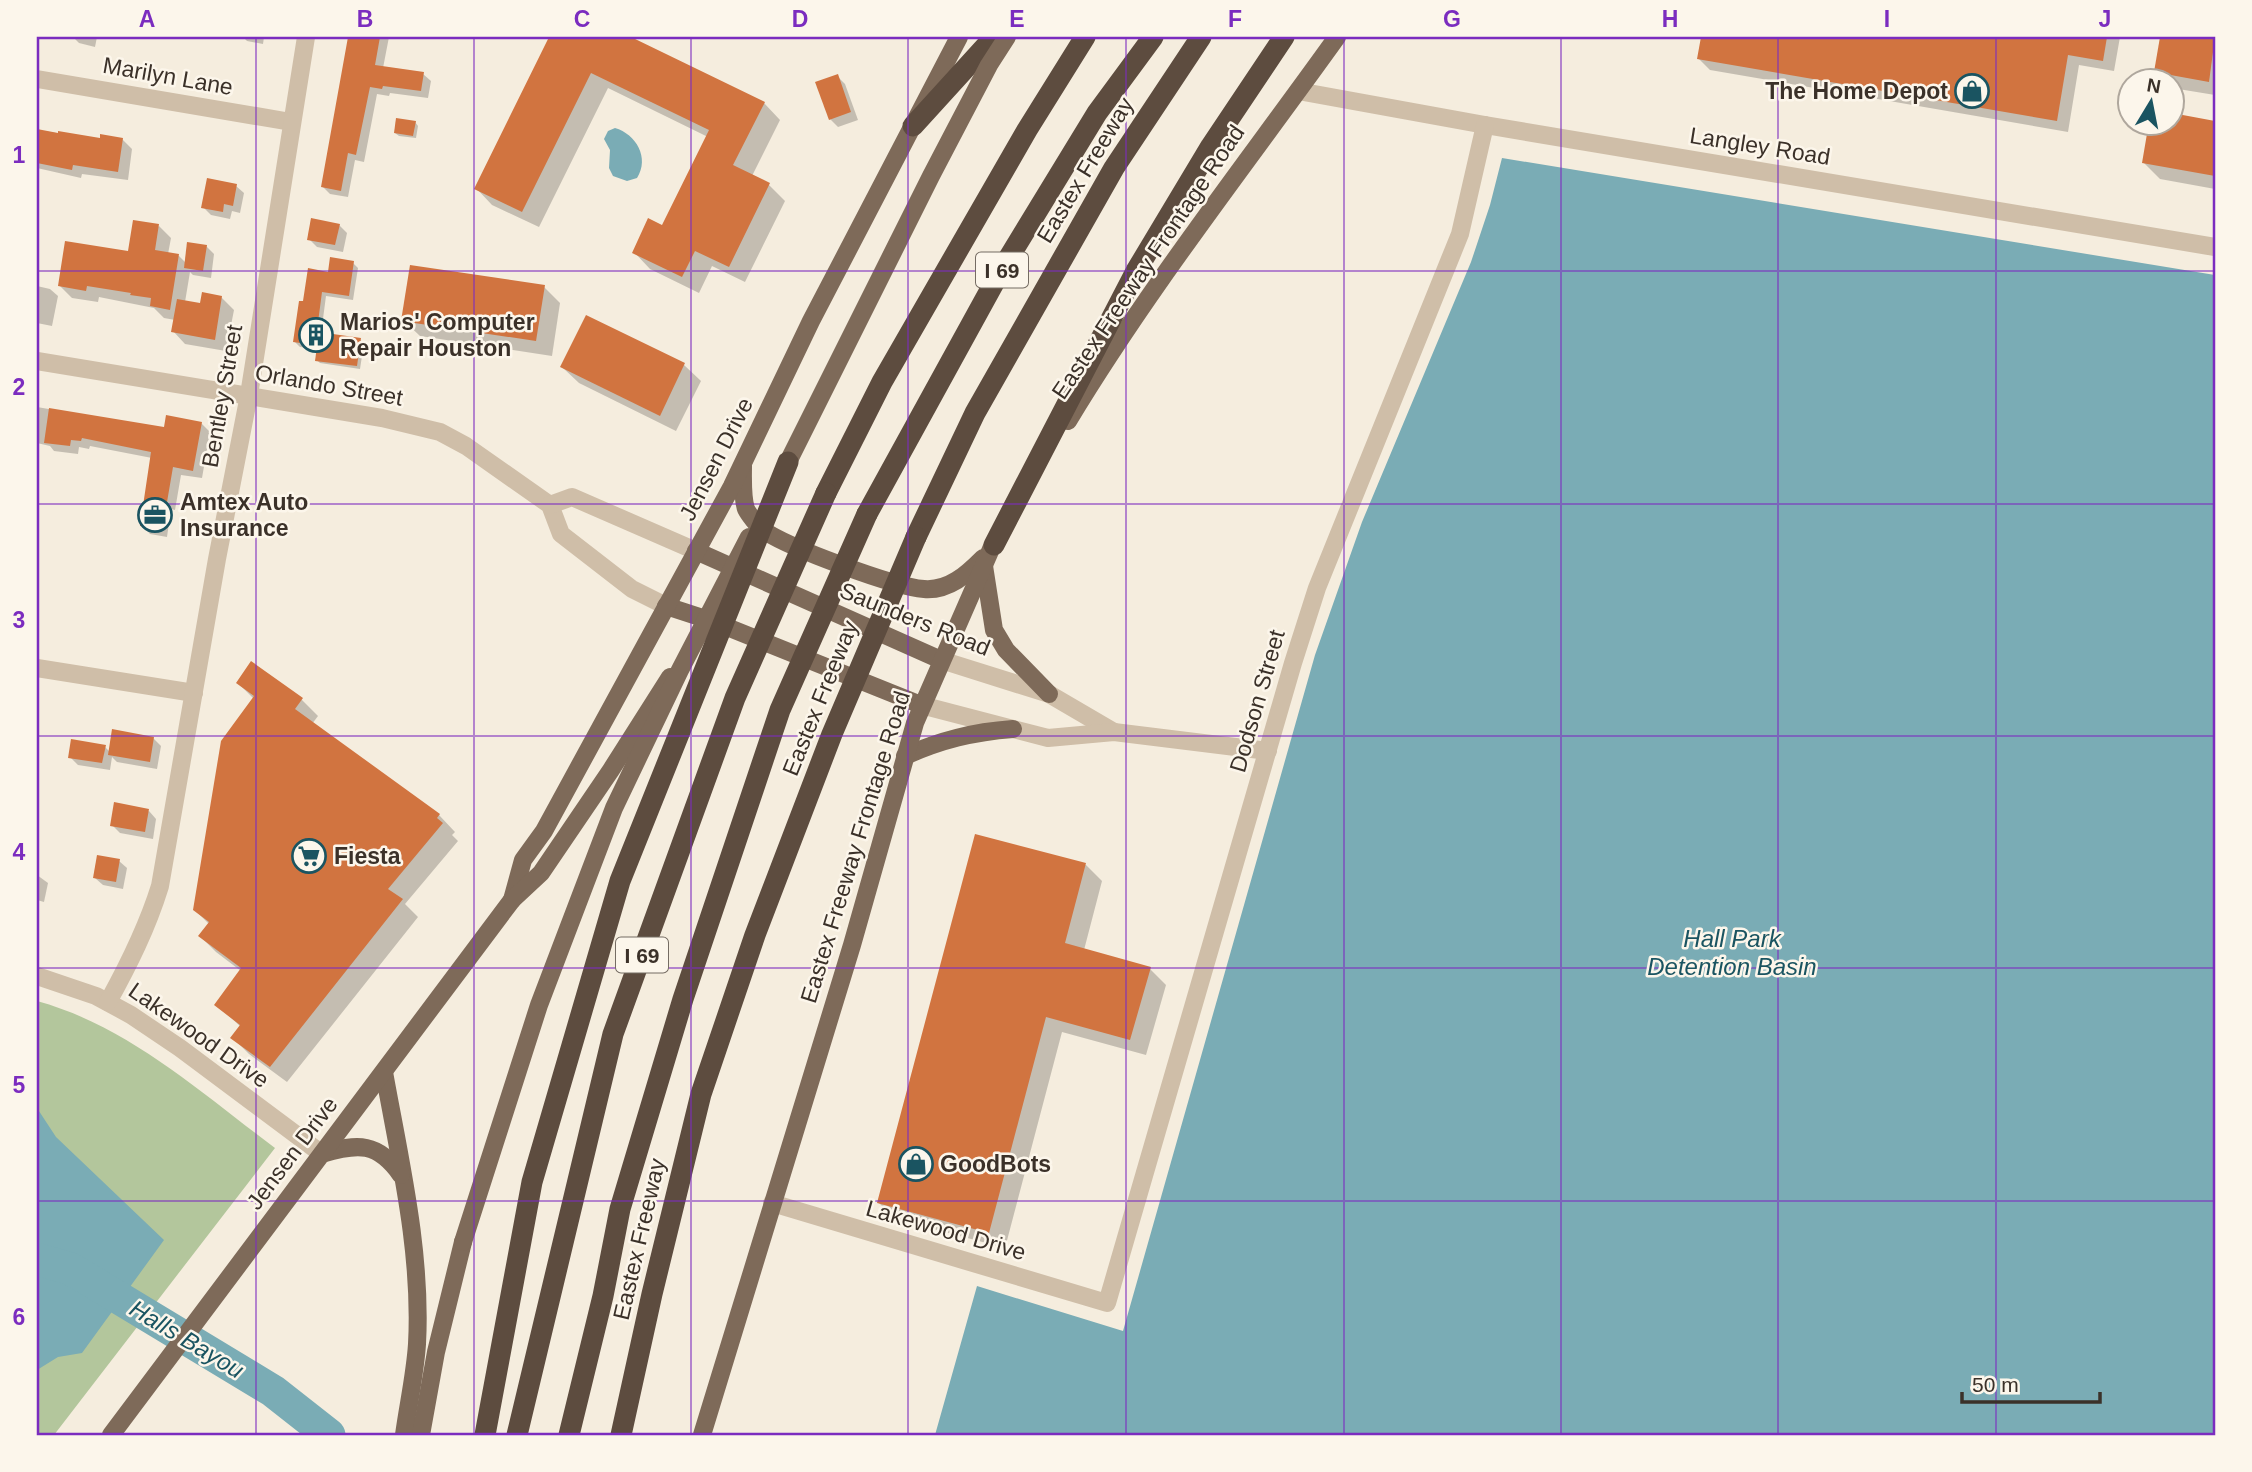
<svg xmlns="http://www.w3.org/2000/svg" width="2252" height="1472" font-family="Helvetica,sans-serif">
	<rect width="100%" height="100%" fill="#f5edde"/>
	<path fill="#b3c69c" d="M37 1001C128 1026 200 1092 275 1148L54 1435H37Z"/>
	<g fill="#7aacb5">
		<path d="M615 128C636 134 650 158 637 178L627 181 613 176 609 168 610 150 604 139 608 131Z"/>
		<path d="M1502 158 2215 275V1435H935L977 1286 1123 1331 1315 655 1362 522 1471 262 1490 205Z"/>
		<path d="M37 1108 56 1137 164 1240 82 1353 58 1357 37 1370Z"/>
	</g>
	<g fill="#0003">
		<path d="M73 37H97L95 47 79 43Z"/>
		<path d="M243 37H264L263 44 247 41Z"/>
		<path d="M350 37H389L383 68 423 74 431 81 428 98 390 93 389 96 377 94 364 162 355 160 348 197 330 194 322 186Z"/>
		<path d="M551 37H627L764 103 780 120 752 176 769 185 785 201 745 282 712 266 699 293 650 269 634 252 663 228 708 137 608 88 539 227 492 205 476 188Z"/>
		<path d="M1702 37H2120L2114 71 2079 65 2068 132 1710 70 1699 59Z"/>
		<path d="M2162 37H2215V95L2172 88V80H2165L2156 71Z"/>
		<path d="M837 76 845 84 858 120 838 127 830 119Z"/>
		<path d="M2172 115 2215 123V189L2160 179 2144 163 2172 122Z"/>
		<path d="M415 122 418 126 416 138 399 136 395 133Z"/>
		<path d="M37 130 101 140 122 139 132 149 128 180 82 174 81 178 37 168Z"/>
		<path d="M236 186 244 193 240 213 232 211 230 219 211 215 203 207Z"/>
		<path d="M339 225 347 233 343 252 317 247 309 239Z"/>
		<path d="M159 226 171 238 168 254 179 256 186 263 206 246 214 254 211 278 193 275 190 272 185 302 201 305 221 297 234 310 226 351 185 344 173 331 175 320 164 318 154 308 99 297 98 302 72 298 60 286 130 253Z"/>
		<path d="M353 263 358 268 353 300 326 296 321 334 360 340 364 343 360 369 320 363 317 360 318 349 300 347 295 342 305 303 329 274Z"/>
		<path d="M37 286 50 289 58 296 52 326 37 323Z"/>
		<path d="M544 287 560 303 552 356 420 336 403 320Z"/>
		<path d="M587 317 684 365 701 381 676 431 579 383 562 367Z"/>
		<path d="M37 407 165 429 201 423 210 432 202 478 181 475 175 510 171 509 167 537 150 534 142 525 152 458 90 446 89 449 79 447 78 454 54 451 50 446 37 443Z"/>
		<path d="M252 664 302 700 318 716 312 724 439 815 455 832 452 835 458 841 405 904 418 917 287 1082 249 1054 233 1038 241 1027 216 1004 241 971 216 952 200 936 209 924 195 910 254 699 238 683Z"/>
		<path d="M153 738 161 746 157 769 117 762 112 757 110 770 78 765 70 757 105 747 110 752Z"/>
		<path d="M149 811 156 819 153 839 120 833 112 825Z"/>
		<path d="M976 836 1086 865 1102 881 1084 950 1150 969 1166 985 1146 1055 1062 1032 1005 1248 896 1219 879 1203Z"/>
		<path d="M119 861 127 868 123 889 103 885 95 878Z"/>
		<path d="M37 875 48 883 44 902 37 900Z"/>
	</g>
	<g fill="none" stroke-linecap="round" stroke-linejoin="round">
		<path stroke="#7aacb5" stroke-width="33" d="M37 1259 71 1269 273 1391 329 1435"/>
	</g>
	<g fill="#d17440">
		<path d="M348 37H380L375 65 424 72 421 91 383 86 382 89 370 87 356 155 348 153 341 191 321 187Z"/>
		<path d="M549 37H631L765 102 733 165 770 183 729 267 695 251 682 277 632 253 648 218 662 225 709 130 591 73 522 212 474 189Z"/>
		<path d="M1701 37H2107L2103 61 2068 55 2057 121 1697 59Z"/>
		<path d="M2160 37H2215L2209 82 2154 72Z"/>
		<path d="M838 74 851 112 829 120 815 82Z"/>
		<path d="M2172 113 2215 121V176L2142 163 2149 122H2172Z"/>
		<path d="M396 118 416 121 413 136 394 133Z"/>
		<path d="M37 129 58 133V131L100 138V134L123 138 118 172 73 165 72 170 37 163Z"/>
		<path d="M207 178 237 184 233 206 224 204 223 212 201 208Z"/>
		<path d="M311 218 340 224 335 245 307 240Z"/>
		<path d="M133 220 159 224 155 250 179 254 170 310 150 306 151 298 130 295 131 293 87 286 86 291 58 286 65 241 128 251Z"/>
		<path d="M187 242 207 245 203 271 184 268Z"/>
		<path d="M330 257 354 261 349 296 322 292 315 345 293 342 299 301H303L308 268 328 272Z"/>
		<path d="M410 265 545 285 536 341 401 321Z"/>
		<path d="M202 292 222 296 215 340 171 332 177 299 200 303Z"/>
		<path d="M586 315 685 363 660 416 560 367Z"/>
		<path d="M319 332 361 338 357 366 315 361Z"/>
		<path d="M49 408 164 427 166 415 202 422 193 471 173 467 167 502 163 501 159 529 140 526 151 452 82 438 81 441 71 440 70 446 44 443Z"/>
		<path d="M251 661 303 698 295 709 440 814 437 818 443 823 388 889 403 899 270 1067 230 1038 240 1025 214 1005 241 968 198 936 209 922 193 910 221 741 254 696 236 683Z"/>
		<path d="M112 729 154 737 150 762 108 755Z"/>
		<path d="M71 739 106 745 102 763 68 758Z"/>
		<path d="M114 802 149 809 145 832 110 826Z"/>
		<path d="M975 834 1086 863 1065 943 1151 967 1130 1040 1046 1017 989 1233 877 1203Z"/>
		<path d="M97 855 120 859 116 882 93 878Z"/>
	</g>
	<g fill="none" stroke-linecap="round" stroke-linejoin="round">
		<g stroke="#cfbea8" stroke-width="18">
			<path d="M37 79 291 122"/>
			<path d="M1298 91 1485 125 2215 247"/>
			<path d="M37 361 382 418 440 432 466 446 550 505 561 534 632 589 666 606"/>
			<path d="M550 505 572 497 696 551"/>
			<path d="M941 660 1049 694 1114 732"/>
			<path d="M37 668 194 693"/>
			<path d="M921 705 1048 738 1114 732 1268 751"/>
			<path d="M37 976 96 996 131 1015 180 1048 322 1154"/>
			<path d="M108 1002C129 964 147 928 160 886L217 559 249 395 306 37"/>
			<path d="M772 1203 1107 1303 1293 663 1317 588 1460 234 1485 125"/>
		</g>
		<g stroke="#7e6a59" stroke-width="18">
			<path d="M1068 421C1149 287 1246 164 1337 37"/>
			<path d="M743 466C743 478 742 497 746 509 749 515 758 526 763 530 787 547 894 587 924 589 949 591 967 574 983 558"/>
			<path d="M696 551 941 660"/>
			<path d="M984 566 994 630 1006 650 1049 694"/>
			<path d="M666 606 712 621 921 705"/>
			<path d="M905 756C941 740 973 732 1013 729"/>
			<path d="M512 900 523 860 544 831 732 486 811 321 959 37"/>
			<path d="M384 1072C400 1161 422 1253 417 1344 415 1375 408 1405 404 1435"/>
			<path d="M322 1154C358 1143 378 1142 401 1175"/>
			<path d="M111 1435 512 900 541 873 611 770 670 677"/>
			<path d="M421 1435 436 1352 463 1242"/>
			<path d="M702 1435 852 945 915 723 991 549 1000 535"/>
		</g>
		<g stroke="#5d4c3f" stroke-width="21">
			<path d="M913 126 994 37"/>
			<path d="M826 493 882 382 1027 130 1085 37"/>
			<path d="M867 514 1000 272 1097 113 1153 37"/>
			<path d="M916 537 975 413 1114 168 1201 37"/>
			<path d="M994 545 1136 271 1211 146 1284 37"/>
		</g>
		<g stroke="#7e6a59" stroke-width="18">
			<path d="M783 472 931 176 989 65 1007 37"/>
			<path d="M463 1242 539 1005 614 808 680 670 749 537"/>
		</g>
		<g stroke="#5d4c3f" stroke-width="21">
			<path d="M485 1435 532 1182 620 881 788 462"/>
			<path d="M517 1435 613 1034 735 698 826 493"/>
			<path d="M569 1435 603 1296 620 1209 683 999 780 710 867 514"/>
			<path d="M621 1435 652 1294 701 1094 755 935 832 734 916 537"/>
		</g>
	</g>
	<path fill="none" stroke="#7b2cbf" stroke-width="2" stroke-opacity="0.55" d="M256 37V1435M474 37V1435M691 37V1435M908 37V1435M1126 37V1435M1344 37V1435M1561 37V1435M1778 37V1435M1996 37V1435M37 271H2215M37 504H2215M37 736H2215M37 968H2215M37 1201H2215"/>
	<defs>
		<g id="shop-ring" transform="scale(1.75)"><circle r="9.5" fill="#fcf6eb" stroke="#1a5461" stroke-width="1.5"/><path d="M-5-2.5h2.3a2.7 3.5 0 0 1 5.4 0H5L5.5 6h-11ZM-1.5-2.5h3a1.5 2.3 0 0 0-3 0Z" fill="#1a5461"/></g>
		<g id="building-ring" transform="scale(1.75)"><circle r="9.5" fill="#fcf6eb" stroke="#1a5461" stroke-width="1.5"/><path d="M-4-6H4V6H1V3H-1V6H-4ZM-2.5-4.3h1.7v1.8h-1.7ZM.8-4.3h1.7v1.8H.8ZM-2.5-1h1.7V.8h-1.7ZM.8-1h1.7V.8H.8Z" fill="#1a5461"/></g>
		<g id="office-ring" transform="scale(1.75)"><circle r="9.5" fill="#fcf6eb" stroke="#1a5461" stroke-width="1.5"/><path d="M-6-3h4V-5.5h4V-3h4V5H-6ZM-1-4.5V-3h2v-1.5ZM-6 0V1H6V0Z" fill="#1a5461"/></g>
		<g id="supermarket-ring" transform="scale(1.75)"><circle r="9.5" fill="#fcf6eb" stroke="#1a5461" stroke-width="1.5"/><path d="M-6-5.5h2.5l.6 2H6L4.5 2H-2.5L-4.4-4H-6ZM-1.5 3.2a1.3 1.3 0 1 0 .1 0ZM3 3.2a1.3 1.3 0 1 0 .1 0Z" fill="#1a5461"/></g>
	</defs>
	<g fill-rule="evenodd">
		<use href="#shop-ring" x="1972" y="91"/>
		<use href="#building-ring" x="316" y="335"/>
		<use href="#office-ring" x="155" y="515"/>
		<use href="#supermarket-ring" x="309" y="856"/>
		<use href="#shop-ring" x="916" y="1164"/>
	</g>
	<g text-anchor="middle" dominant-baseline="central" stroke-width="5" stroke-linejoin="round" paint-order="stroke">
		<g fill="#fcf6eb" stroke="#756c63" stroke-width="2">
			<rect x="976" y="252.5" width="52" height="35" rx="5"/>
			<rect x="616" y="937.5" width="52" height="35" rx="5"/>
		</g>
		<g font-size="21" font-weight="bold" fill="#3b3129">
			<text x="1002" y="270">I 69</text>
			<text x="642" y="955">I 69</text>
		</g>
		<g font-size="23" fill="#3b3129" stroke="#fcf6eb">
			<text transform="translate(168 76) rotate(10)">Marilyn Lane</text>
			<text transform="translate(1760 146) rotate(9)">Langley Road</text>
			<text transform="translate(1085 170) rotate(-59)">Eastex Freeway</text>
			<text transform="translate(1148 262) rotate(-56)">Eastex Freeway Frontage Road</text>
			<text transform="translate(329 385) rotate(10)">Orlando Street</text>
			<text transform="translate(222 396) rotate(-80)">Bentley Street</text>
			<text transform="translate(716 459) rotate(-63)">Jensen Drive</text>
			<text transform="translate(915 619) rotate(22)">Saunders Road</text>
			<text transform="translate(820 698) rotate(-68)">Eastex Freeway</text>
			<text transform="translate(1257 701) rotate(-74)">Dodson Street</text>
			<text transform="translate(855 847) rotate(-73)">Eastex Freeway Frontage Road</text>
			<text transform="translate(199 1035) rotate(35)">Lakewood Drive</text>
			<text transform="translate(292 1153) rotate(-53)">Jensen Drive</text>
			<text transform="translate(946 1230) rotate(16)">Lakewood Drive</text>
			<text transform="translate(639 1239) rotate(-77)">Eastex Freeway</text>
		</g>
		<g font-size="23" font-weight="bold" fill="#3b3129" stroke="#fcf6eb" text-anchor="start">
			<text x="1948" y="91" text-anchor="end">The Home Depot</text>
			<text x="340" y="322">Marios' Computer<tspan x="340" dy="26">Repair Houston</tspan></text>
			<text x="180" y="502">Amtex Auto<tspan x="180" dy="26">Insurance</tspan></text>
			<text x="334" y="856">Fiesta</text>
			<text x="940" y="1164">GoodBots</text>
		</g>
		<g font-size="24" font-style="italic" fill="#1a5461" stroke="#fcf6eb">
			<text x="1732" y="938">Hall Park<tspan x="1732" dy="28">Detention Basin</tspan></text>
			<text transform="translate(187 1339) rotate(31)">Halls Bayou</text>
		</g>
	</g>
	<rect width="2252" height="1472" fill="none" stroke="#fcf6eb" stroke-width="77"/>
	<g transform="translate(2151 102) rotate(10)"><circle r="33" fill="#fcf6eb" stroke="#afa79d" stroke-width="2"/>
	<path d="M0-5L12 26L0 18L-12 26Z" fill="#1a5461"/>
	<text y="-10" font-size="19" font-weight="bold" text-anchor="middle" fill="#3b3129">N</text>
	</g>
	<path d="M1962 1392v10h138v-10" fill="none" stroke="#3b3129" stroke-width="3.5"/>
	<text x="1972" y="1392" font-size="21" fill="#3b3129" stroke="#fcf6eb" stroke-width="5" paint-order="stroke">50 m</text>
	<rect x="38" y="38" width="2176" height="1396" fill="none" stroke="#7b2cbf" stroke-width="2.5"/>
	<g font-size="23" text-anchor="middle" font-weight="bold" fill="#7b2cbf">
		<text x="147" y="27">A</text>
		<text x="365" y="27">B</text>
		<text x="582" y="27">C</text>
		<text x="800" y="27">D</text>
		<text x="1017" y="27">E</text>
		<text x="1235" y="27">F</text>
		<text x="1452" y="27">G</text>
		<text x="1670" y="27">H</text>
		<text x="1887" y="27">I</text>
		<text x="2105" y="27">J</text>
		<text x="19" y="163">1</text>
		<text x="19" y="395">2</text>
		<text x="19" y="628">3</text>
		<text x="19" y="860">4</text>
		<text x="19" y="1093">5</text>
		<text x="19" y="1325">6</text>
	</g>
</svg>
